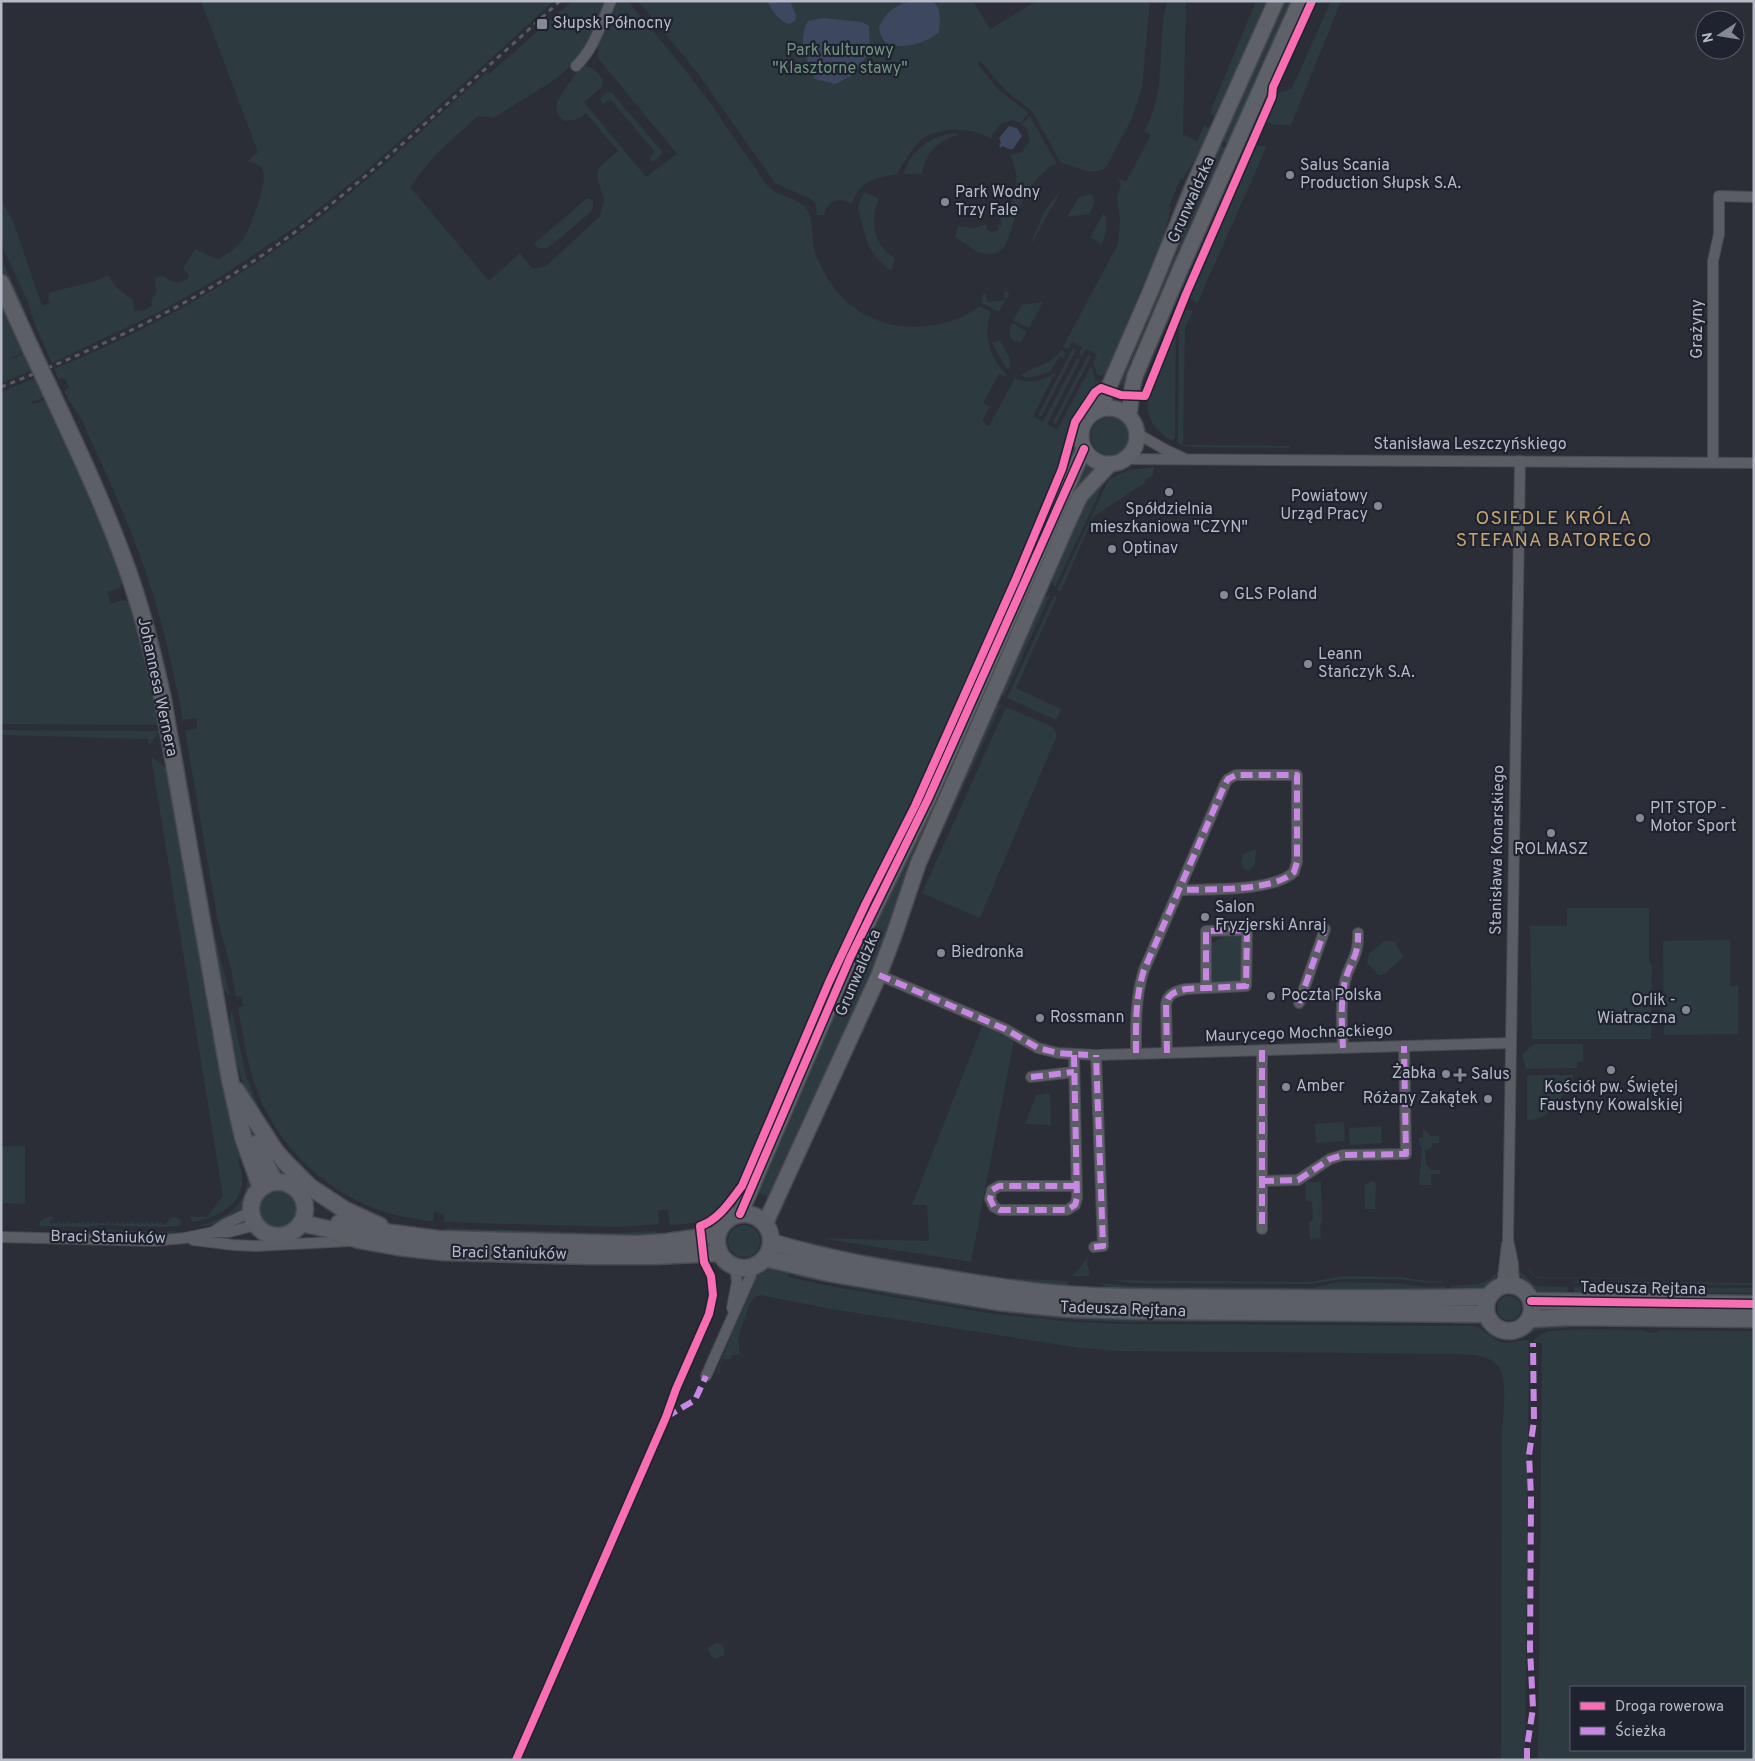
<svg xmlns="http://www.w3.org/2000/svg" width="1755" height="1761" font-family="Overpass,sans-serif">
	<rect width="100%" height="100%" fill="#2c2e37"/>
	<g fill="#2d3a3f" fill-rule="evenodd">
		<path d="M201 1H554L410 132 361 175 297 226 217 279 163 310 52 363 35 325 28 302 1 244V199L13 221 42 306 50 303 48 295 51 292 96 281 108 275 116 287 133 300 134 310 136 311 145 310 152 306 151 301 157 290 155 285 156 277 164 276C173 284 180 283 189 278L188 274 183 269 195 249 214 258 219 259C225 254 236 249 241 242 249 232 268 183 263 171 261 164 254 163 248 161L258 152Z"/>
		<path d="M572 1H607L586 48 573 64 556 79 493 118 478 116 434 156 410 187 489 281 520 253 533 269 546 266 600 216 604 199 597 177 598 171 600 166 618 151 586 113 579 119 565 121C560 118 556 114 556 108 556 99 575 75 581 67 591 64 598 72 603 80L601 88 584 102 646 177 677 154 598 58V47L618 1H628C656 35 685 68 711 104 725 125 740 146 754 166 759 173 764 183 770 188 781 198 799 197 808 211 814 221 811 237 814 248 815 254 818 261 821 266 843 313 888 335 939 324 954 321 968 315 980 306L991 312C983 332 989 360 1007 374L1006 377 999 374 983 403 990 407 982 421 989 426 1015 378C1029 386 1042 380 1055 373L1033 416 1043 422 1077 358 1080 360 1047 424 1057 430 1090 368 1092 367 1095 380 1103 384 1095 390 1076 416 1072 426 1062 465 969 683 921 789 829 975 740 1185 736 1183C730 1198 717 1215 702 1221 692 1224 680 1224 670 1225L668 1210H658L659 1224 619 1227 444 1222V1214L434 1211 433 1222C418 1219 403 1217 388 1213 331 1196 279 1149 258 1093 247 1065 243 1036 238 1007L243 1006 242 996 236 997 231 969 218 922 185 731 197 728 196 718 183 720C173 667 161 615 143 564 126 515 103 468 82 420L70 402 64 391 69 387 65 379 58 378 54 369C150 330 239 280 321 217 379 172 432 121 487 72L489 74Z"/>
		<path d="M638 1H973L990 29 1037 1H1150L1142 88 1132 118 1107 166C1091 179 1078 166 1061 163L1034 114 1028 108 1007 92 980 61 977 63 999 90 1029 113 1020 123 1014 120 1002 123 992 134V139C971 127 938 125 919 142 910 151 903 164 897 174 875 178 859 181 852 204 840 196 827 201 824 215H817L815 203 811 199 775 183 696 71Z"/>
		<path d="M1167 1H1186L1183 134 1197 141 1205 124 1209 129 1201 149 1183 179 1181 178 1169 206 1171 207 1165 232 1105 375 1100 376 1097 374 1093 363 1097 354 1086 349 1082 356 1079 355 1082 347 1072 342 1068 349 1063 347 1118 244 1120 221 1117 197 1121 184 1118 181 1120 179 1126 182 1151 135 1144 131C1168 91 1156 44 1167 1Z"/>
		<path d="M1256 1H1266L1216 115H1212L1210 112Z"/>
		<path d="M1282 1H1294L1230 144 1220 140Z"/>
		<path d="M1331 1H1341L1291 125H1274L1264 120 1273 96 1292 88Z"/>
		<path d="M607 92 612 93 661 150 662 154 653 162 649 158 655 152 610 99 603 104 600 99Z"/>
		<path d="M1030 116 1057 164C1040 168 1023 198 1017 213 1012 223 1011 236 1005 246 1001 251 992 256 985 254 974 252 965 243 955 237L958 226 973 228 986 224 988 231 992 232 998 230 999 225 1002 226 1000 217C1020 200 1020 176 1010 155L1022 152 1030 141 1026 128 1021 124Z"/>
		<path d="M955 133 959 135C938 140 925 153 922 174H904C909 151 932 135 955 133Z"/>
		<path d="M1218 145 1228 149 1127 386 1117 384Z"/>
		<path d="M1253 146H1267L1197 304 1187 295Z"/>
		<path d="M1238 154 1242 157 1183 289V281Z"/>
		<path d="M1062 189 1029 248 1044 212Z"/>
		<path d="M865 192 879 199C869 221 874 246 895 258L891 271C873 258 865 243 862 221 861 219 860 217 859 214 856 207 861 198 865 192Z"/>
		<path d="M1088 194 1092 195 1095 202 1089 214 1067 217 1078 198Z"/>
		<path d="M587 198 593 200V208L590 213 549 247C543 249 538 249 534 244Z"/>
		<path d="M1103 214 1106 216C1107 226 1106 234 1102 244L1090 237Z"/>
		<path d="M1 258 22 303 34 341 1 270Z"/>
		<path d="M1004 292H1010L999 312 982 303 983 294H986L987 302 1005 300Z"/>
		<path d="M1 297 25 351 8 360 26 353 34 370 1 383Z"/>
		<path d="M1043 302 1029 328 1013 320 1022 305Z"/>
		<path d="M1182 308 1193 311 1185 328 1183 445 1290 446 1289 448 1197 447 1183 446 1178 443 1179 315Z"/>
		<path d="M1176 321 1175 437 1173 441C1152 430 1142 411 1151 389L1149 387Z"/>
		<path d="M1012 323 1027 332 1020 342 1013 341C1009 335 1009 330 1012 323Z"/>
		<path d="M1000 340 1010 359 1009 370 1006 368 992 343Z"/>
		<path d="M1073 348 1076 350 1041 417 1038 415Z"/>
		<path d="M1061 350 1066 353 1063 358 1059 356 1050 372 1029 378 1021 376C1033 364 1050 367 1061 350Z"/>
		<path d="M1088 355 1091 357 1056 424 1053 422Z"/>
		<path d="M37 377 46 397 31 402 32 404 47 399 102 520 123 582 119 588 108 592 110 604C122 600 127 597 135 609L160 725 1 724V392Z"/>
		<path d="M1100 390H1103L1098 399 1087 408 1079 420 1075 429V451L1065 477 949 743 836 977 746 1187 744 1185 843 955 912 815 966 699 1060 479 1078 420 1098 391Z"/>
		<path d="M64 404C80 429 91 456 103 483 136 559 162 636 176 718H174Z"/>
		<circle cx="1110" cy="436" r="19"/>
		<path d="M1085 461 1097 468 771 1198 755 1191 837 1001Z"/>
		<path d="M1154 467 1153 475 1145 480 1146 482 1093 517 1061 591 1057 590 1109 479 1129 470Z"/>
		<path d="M1106 478 1103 485 1055 587 1050 580 1085 499Z"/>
		<path d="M1050 595 1004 697 1001 692 1041 598Z"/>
		<path d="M1054 596 1057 597 1016 688 1061 709 1056 720 1007 698Z"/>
		<path d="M996 705H1001L929 861 916 897 915 892 923 869 993 708Z"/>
		<path d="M1006 707 1053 727 1057 735 980 918 922 893Z"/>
		<path d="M1 730 160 731 149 746 148 739 1 735Z"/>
		<path d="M179 734 213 928 230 996 224 990 208 929 177 737Z"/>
		<path d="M151 757 160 763 170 773 246 1155 238 1160C238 1165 242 1170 242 1175 246 1204 215 1219 192 1222L190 1217H207L223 1196Z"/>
		<path d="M1256 849 1255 864 1249 870H1245L1241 864 1243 854Z"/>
		<path d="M1567 908H1649V962L1652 965 1651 1039H1532L1530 926H1567Z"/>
		<path d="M1236 933 1244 940V977L1240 983 1211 984 1209 946 1210 944C1216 943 1216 941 1221 938 1226 935 1231 937 1236 933Z"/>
		<path d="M1730 940V986H1738V1034L1664 1035 1663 941Z"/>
		<path d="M1384 941H1395L1403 957 1383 975H1378L1367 963 1369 954Z"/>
		<path d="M232 1011 246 1076 263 1118C259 1112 252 1106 249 1099 242 1085 224 1023 232 1011Z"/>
		<path d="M983 1024 1014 1040 971 1262 820 1238 929 1241 927 1205H912Z"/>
		<path d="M1534 1044H1583V1062H1577V1068L1526 1069 1522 1055Z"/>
		<path d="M1527 1075H1573V1080C1561 1097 1551 1121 1527 1120Z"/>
		<path d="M1050 1093 1051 1125 1025 1124 1036 1095Z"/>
		<path d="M1344 1122 1345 1141 1316 1143 1315 1124Z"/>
		<path d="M1381 1126 1382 1143 1350 1145 1349 1128Z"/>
		<path d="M1423 1129 1431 1136H1439V1143H1432V1147L1425 1151 1426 1164 1431 1170H1440V1174H1431V1185H1419C1419 1171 1422 1162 1422 1147L1419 1144V1138H1423Z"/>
		<path d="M1 1146H25V1204L1 1203Z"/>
		<path d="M247 1174 252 1187C249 1194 247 1203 242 1209 233 1219 211 1227 198 1226 225 1219 249 1206 247 1174Z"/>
		<path d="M1372 1181 1376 1182 1375 1209H1365L1364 1185Z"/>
		<path d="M1305 1182H1321L1322 1223H1320L1321 1238 1310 1239 1309 1223 1313 1219 1312 1202 1306 1201Z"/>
		<circle cx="278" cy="1209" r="18"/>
		<path d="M736 1196H742L736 1207 721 1215 711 1227 702 1230 704 1227 718 1217Z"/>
		<path d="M48 1217H54L49 1222 51 1224 54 1222 56 1224 58 1222 61 1224 63 1222 66 1224 68 1222 71 1224 73 1222 76 1224 78 1222 81 1224 83 1222 86 1224 88 1222 91 1224 93 1222 95 1224 98 1222 100 1224 103 1222 105 1224 108 1222 110 1224 113 1222 115 1224 117 1222 120 1224 123 1222 125 1224 127 1222 130 1224 132 1222 135 1224 137 1222 139 1224 142 1222 144 1224 147 1222 149 1224 152 1222 154 1224 157 1222 159 1224 162 1222 164 1225 172 1217C176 1217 180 1218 181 1223L179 1226 161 1227 99 1225 85 1227 39 1226 41 1220Z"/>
		<circle cx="744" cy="1241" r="16"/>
		<path d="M445 1228 608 1233 658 1231 654 1235 648 1237 448 1232Z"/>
		<path d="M95 1229 157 1232 177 1231C167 1239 90 1235 76 1232H86Z"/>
		<path d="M803 1240 852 1252 1004 1278 1068 1281 1067 1290 1035 1287 801 1245Z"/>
		<path d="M1088 1257C1085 1265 1091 1270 1089 1276H1073Z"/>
		<path d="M767 1266 789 1270 788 1277 835 1287 988 1313 1073 1322 1121 1324 1473 1326C1484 1327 1490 1338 1501 1342 1511 1345 1520 1338 1529 1341L1525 1760H1501L1502 1437C1502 1420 1509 1379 1498 1366 1490 1356 1474 1355 1462 1354L1116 1351 1080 1348 831 1309 760 1295 754 1298 750 1303 738 1338 740 1355H732L731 1359H723L719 1370 721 1373 716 1374 754 1275 759 1269Z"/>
		<path d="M1528 1268 1536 1277 1754 1280 1536 1278 1529 1272Z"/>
		<path d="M1517 1270 1520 1271 1535 1286 1568 1287 1567 1296C1543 1294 1530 1294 1517 1270Z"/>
		<path d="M794 1271 1066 1315V1318L1058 1319C969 1310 881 1294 794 1276Z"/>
		<path d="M1499 1271C1490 1292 1472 1291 1451 1293V1286L1479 1284 1488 1280Z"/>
		<path d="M1342 1276 1400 1277 1427 1281H1442V1282L1428 1283 1398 1279H1341L1311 1284 1131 1283 1111 1280 1312 1282Z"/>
		<path d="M1575 1281 1754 1283V1285L1575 1283Z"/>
		<path d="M1340 1282 1395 1283 1428 1287 1445 1286V1293L1106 1289 1102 1283 1132 1286 1312 1288Z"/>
		<path d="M1574 1287 1754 1288V1293H1709L1672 1297H1574Z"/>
		<circle cx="1509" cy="1308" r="12"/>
		<path d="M1071 1315 1445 1319V1323L1123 1322 1073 1320Z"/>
		<path d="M1451 1319 1473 1320 1482 1324 1497 1336 1509 1338 1522 1335 1539 1325 1568 1323V1326L1567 1328 1537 1330 1521 1338 1508 1340 1494 1337 1478 1324H1452Z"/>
		<path d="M1584 1329 1643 1330C1650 1334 1653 1334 1660 1330L1754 1331V1760H1538L1542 1343 1534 1342 1533 1340 1548 1331ZM1571 1687H1744V1750H1571Z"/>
		<path d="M716 1643H719L723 1645 725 1655 716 1659 711 1656 707 1648Z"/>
	</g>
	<g fill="#3e4760">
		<path d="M767 1H790L796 15 795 21 789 24C778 21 773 11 767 1Z"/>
		<path d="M911 1C917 1 927 0 932 2 942 6 940 23 939 32 929 42 903 50 889 44 882 42 880 33 879 27 887 11 894 6 911 1Z"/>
		<path d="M823 18 862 22 869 26 870 51 853 75 835 84 815 79C807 62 797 38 808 21Z"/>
		<path d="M1009 126 1017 128 1022 136 1013 149H1009L1002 146 1001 148 999 146 1001 143 999 138Z"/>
	</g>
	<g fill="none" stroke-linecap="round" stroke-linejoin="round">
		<g stroke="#48494f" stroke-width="12">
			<g id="street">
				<path d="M576 66C594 49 601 24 611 1"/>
				<path d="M1138 434 1166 450 1183 458"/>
				<path d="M1126 459 1754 463"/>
				<path d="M1713 462V261L1719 234V196L1754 197"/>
				<path d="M879 975 1005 1029 1038 1048 1058 1053 1096 1055 1510 1043"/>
				<path d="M1301 995H1343"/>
				<path d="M1299 1003 1325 929"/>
				<path d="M1343 1048C1342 1026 1340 1003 1345 981 1350 961 1359 957 1358 933"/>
				<path d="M1262 1050V1229"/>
				<path d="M1136 1053C1136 1025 1135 998 1144 970L1225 784 1228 779 1236 775H1297V862L1294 872C1273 892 1208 889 1179 890"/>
				<path d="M1167 1053 1166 1005C1167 994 1176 991 1186 989L1246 986 1247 930 1206 931V988"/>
				<path d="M1074 1055 1077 1198 1075 1205 1067 1210H1000L994 1207 990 1199 992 1190 999 1186H1077"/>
				<path d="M1031 1077 1074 1072"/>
				<path d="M1262 1181 1298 1180 1330 1159 1343 1155 1406 1154 1404 1046"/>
				<path d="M213 1232 225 1224 251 1212"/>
				<path d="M1 1237 153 1241 185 1238 213 1232H229L256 1225"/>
				<path d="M193 1240 234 1245 256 1246 351 1241"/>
				<path d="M1094 1247 1103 1246 1096 1055"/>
				<path d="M1514 1285 1513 1263 1508 1240 1520 461"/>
				<path d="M1502 1286 1507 1244"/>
				<path d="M732 1308 737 1282 735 1267"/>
				<path d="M706 1376 751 1275 753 1267"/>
			</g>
		</g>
		<g stroke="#48494f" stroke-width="18">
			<g id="secondary">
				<circle cx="1109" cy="436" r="28"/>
				<path d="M1099 410 1151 290 1194 184 1276 1"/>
				<path d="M1129 416 1132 389 1135 376 1180 270 1300 1"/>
				<path d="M740 1214 850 958 928 799 1084 449"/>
				<path d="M765 1224 879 975 894 935 918 864 1068 522 1080 496 1109 465"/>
			</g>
		</g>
		<g stroke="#494b53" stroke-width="19">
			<g id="primary">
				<path d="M1 283 32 351"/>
				<path d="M52 394C78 450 104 505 125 563 141 606 152 650 162 695L230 1080 243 1137 261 1188"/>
				<path d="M236 1090 274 1149 284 1161 310 1187 345 1210 380 1226"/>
				<path d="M255 1144 275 1182"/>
				<circle cx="278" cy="1209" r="27"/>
				<circle cx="744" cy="1241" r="27"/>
				<path d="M301 1223 328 1229 359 1240 398 1247 443 1252 590 1256H654L719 1253"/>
				<path d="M339 1223 368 1230 438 1239 514 1241 637 1244 667 1242 717 1235"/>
				<path d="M771 1242C826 1259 881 1268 937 1277 984 1285 1029 1292 1076 1295 1135 1299 1195 1297 1254 1298 1332 1298 1410 1299 1488 1297"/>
				<path d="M765 1258 829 1273 999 1302 1069 1309 1145 1311 1486 1314"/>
				<circle cx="1509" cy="1308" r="23"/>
				<path d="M1531 1301 1754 1304"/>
				<path d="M1529 1319 1570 1317 1754 1319"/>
			</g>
		</g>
		<use href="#street" stroke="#5b5d64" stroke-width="10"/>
		<use href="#secondary" stroke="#5f6169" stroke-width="15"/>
		<use href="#primary" stroke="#5d5f66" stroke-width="16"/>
		<path stroke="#5a5c62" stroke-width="3" stroke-dasharray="5 5" stroke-linecap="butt" d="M1 387C92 351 179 311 261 256 328 211 388 157 448 103 485 69 523 35 560 1"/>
		<g stroke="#494b53" stroke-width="19" stroke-linecap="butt">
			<path id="primary-bridge" d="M32 351 52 394"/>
		</g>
		<use href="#primary-bridge" stroke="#5d5f66" stroke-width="16"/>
		<g stroke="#c787e3" stroke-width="6" stroke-dasharray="12 6" stroke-linecap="butt">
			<path d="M879 975 1005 1029 1038 1048 1058 1053 1088 1055"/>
			<path d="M1301 995H1343"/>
			<path d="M1299 1003 1325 929"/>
			<path d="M1343 1048C1342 1026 1340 1003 1345 981 1350 961 1359 957 1358 933"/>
			<path d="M1262 1050V1229"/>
			<path d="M1136 1053C1136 1025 1135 998 1144 970L1225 784 1228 779 1236 775H1297V862L1294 872C1273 892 1208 889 1179 890"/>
			<path d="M1167 1053 1166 1005C1167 994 1176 991 1186 989L1246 986 1247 930 1206 931V988"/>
			<path d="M1074 1055 1077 1198 1075 1205 1067 1210H1000L994 1207 990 1199 992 1190 999 1186H1077"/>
			<path d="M1031 1077 1074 1072"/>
			<path d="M1262 1181 1298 1180 1330 1159 1343 1155 1406 1154 1404 1046"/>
			<path d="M1094 1247 1103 1246 1096 1055"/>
			<path d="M666 1417 695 1400 706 1376"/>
			<path d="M1527 1760V1747L1533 1708 1530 1649 1531 1496 1529 1455 1534 1421 1533 1343"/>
		</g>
		<g stroke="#1f2330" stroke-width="11">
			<g id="cycleway">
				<path d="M740 1214 850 958 928 799 1084 449"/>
				<path d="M1531 1301 1754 1304"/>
				<path d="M516 1760 666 1417 676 1389 709 1314 713 1295 711 1276 704 1262 700 1226C719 1220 731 1200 742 1186L829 982 866 903 915 806 1016 579 1062 469 1075 422 1095 392 1101 388 1121 395 1145 396 1186 294 1272 97 1273 87 1312 1"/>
			</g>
		</g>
		<use href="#cycleway" stroke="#f96db3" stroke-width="8"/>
	</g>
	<g fill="#868894" stroke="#1f2330" stroke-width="2">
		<rect x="536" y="18" width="12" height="12" rx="2.5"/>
		<circle cx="1290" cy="175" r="5"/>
		<circle cx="945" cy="202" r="5"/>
		<circle cx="1169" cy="492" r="5"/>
		<circle cx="1378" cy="506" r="5"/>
		<circle cx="1112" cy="549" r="5"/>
		<circle cx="1224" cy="595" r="5"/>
		<circle cx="1308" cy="664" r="5"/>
		<circle cx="1640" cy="818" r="5"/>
		<circle cx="1551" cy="833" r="5"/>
		<circle cx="1205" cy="917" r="5"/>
		<circle cx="941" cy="953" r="5"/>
		<circle cx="1271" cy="996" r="5"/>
		<circle cx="1686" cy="1010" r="5"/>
		<circle cx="1040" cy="1018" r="5"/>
		<circle cx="1611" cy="1070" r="5"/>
		<circle cx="1446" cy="1074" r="5"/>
		<path d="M1457.5 1067.5h5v5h5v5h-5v5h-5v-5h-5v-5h5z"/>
		<circle cx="1286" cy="1087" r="5"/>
		<circle cx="1488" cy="1099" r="5"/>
	</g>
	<g text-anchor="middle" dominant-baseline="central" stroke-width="4.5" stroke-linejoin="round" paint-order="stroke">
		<g font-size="16" fill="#b6b9c6" stroke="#1f2330" text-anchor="start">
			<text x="553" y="24">Słupsk Północny</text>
			<text x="1300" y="166">Salus Scania<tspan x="1300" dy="18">Production Słupsk S.A.</tspan></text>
			<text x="955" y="193">Park Wodny<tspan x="955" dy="18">Trzy Fale</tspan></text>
			<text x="1368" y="497" text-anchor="end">Powiatowy<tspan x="1368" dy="18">Urząd Pracy</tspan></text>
			<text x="1169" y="510" text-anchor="middle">Spółdzielnia<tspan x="1169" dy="18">mieszkaniowa "CZYN"</tspan></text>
			<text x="1122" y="549">Optinav</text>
			<text x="1234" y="595">GLS Poland</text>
			<text x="1318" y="655">Leann<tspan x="1318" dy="18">Stańczyk S.A.</tspan></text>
			<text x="1650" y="809">PIT STOP -<tspan x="1650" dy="18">Motor Sport</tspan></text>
			<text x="1551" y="850" text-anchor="middle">ROLMASZ</text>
			<text x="1215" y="908">Salon<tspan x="1215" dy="18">Fryzjerski Anraj</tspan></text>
			<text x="951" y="953">Biedronka</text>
			<text x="1281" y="996">Poczta Polska</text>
			<text x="1676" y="1001" text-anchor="end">Orlik -<tspan x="1676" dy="18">Wiatraczna</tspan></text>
			<text x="1050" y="1018">Rossmann</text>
			<text x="1436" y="1074" text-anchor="end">Żabka</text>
			<text x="1471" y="1075">Salus</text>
			<text x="1296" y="1087">Amber</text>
			<text x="1611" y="1088" text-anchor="middle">Kościół pw. Świętej<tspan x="1611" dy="18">Faustyny Kowalskiej</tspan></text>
			<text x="1478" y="1099" text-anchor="end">Różany Zakątek</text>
		</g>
		<g font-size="16" fill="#70947f" stroke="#1f2330">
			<text x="840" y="51">Park kulturowy<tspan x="840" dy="18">"Klasztorne stawy"</tspan></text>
		</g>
		<g font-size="16" fill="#b6b9c6" stroke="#1f2330">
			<text transform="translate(1192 200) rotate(-66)">Grunwaldzka</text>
			<text transform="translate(1698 329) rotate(-90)">Grażyny</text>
			<text x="1470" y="445">Stanisława Leszczyńskiego</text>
			<text transform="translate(157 687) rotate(78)">Johannesa Wernera</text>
			<text transform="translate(1498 850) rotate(-89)">Stanisława Konarskiego</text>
			<text transform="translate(859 973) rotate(-67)">Grunwaldzka</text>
			<text transform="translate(1299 1034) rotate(-2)">Maurycego Mochnackiego</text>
			<text transform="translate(108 1238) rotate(1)">Braci Staniuków</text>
			<text transform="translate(509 1254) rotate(1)">Braci Staniuków</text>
			<text transform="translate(1643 1289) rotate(1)">Tadeusza Rejtana</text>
			<text transform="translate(1123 1310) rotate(2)">Tadeusza Rejtana</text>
		</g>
		<g font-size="19" letter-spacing="1" fill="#c8a66f" stroke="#1f2330">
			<text x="1554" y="519">OSIEDLE KRÓLA<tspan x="1554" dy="22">STEFANA BATOREGO</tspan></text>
		</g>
	</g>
	<rect width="1755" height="1761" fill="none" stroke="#b6b9c6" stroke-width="5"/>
	<rect x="1570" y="1686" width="175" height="65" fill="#1f2330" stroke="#5b5f6c"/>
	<rect x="1580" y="1702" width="25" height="8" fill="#f96db3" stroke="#5b5f6c"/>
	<text x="1615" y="1711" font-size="15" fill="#b6b9c6">Droga rowerowa</text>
	<rect x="1580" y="1727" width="25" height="8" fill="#c787e3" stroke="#5b5f6c"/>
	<text x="1615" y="1736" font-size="15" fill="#b6b9c6">Ścieżka</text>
	<g transform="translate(1720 35) rotate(258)"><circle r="24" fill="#1f2330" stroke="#5b5f6c"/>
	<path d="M0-4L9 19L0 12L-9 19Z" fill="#868894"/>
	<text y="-8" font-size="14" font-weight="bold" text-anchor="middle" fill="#b6b9c6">N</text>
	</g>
</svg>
